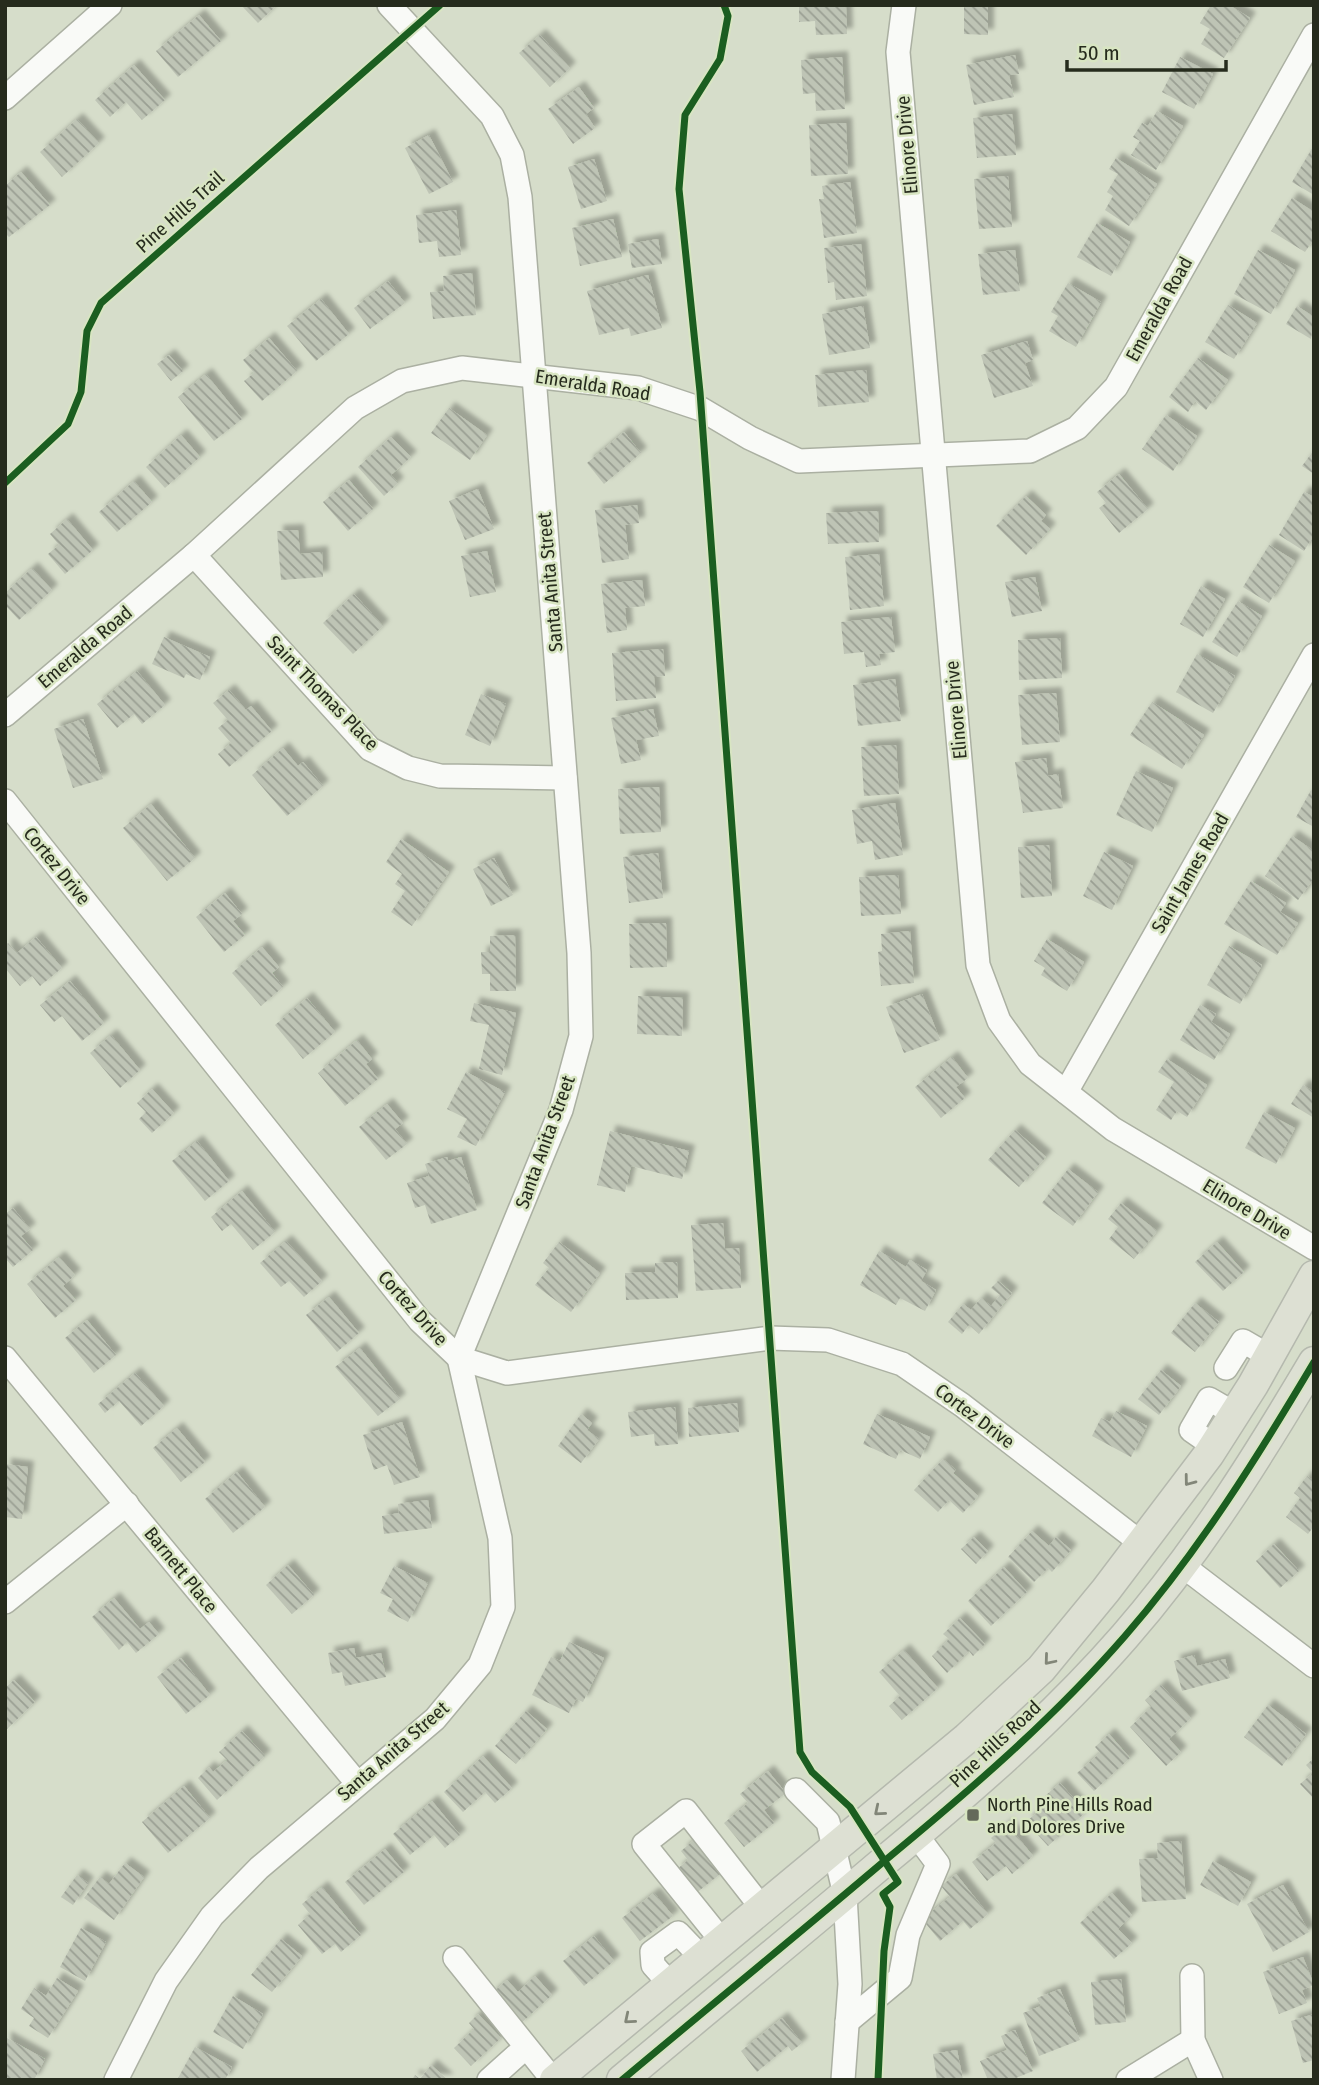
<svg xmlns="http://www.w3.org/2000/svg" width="1319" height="2085" font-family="'Fira Sans Condensed',sans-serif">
	<defs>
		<pattern id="building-back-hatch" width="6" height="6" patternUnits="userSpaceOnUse" patternTransform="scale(1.75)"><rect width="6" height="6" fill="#bec4b5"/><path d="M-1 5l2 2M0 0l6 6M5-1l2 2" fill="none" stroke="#9a9f93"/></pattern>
		<filter id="shadow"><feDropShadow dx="6" dy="-6" stdDeviation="2" flood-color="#0004"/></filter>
	</defs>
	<rect width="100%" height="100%" fill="#d6ddca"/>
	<g fill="url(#building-back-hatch)" filter="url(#shadow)">
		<path d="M241 5H277L258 23Z"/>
		<path d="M799 5H846L847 34 816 35 815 21 799 22Z"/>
		<path d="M964 5H988V35L964 34Z"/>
		<path d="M1211 5H1229L1250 18 1224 58 1201 44 1210 29 1200 23Z"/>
		<path d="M199 15 221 41 178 77 156 51Z"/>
		<path d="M540 35 570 68 550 87 519 53Z"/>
		<path d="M1015 55 1019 74 1009 75 1014 97 974 105 966 65Z"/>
		<path d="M842 57 845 109 816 111 815 93 803 94 801 60Z"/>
		<path d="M1180 57 1213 74 1194 109 1162 92Z"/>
		<path d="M134 65 165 100 142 120 126 102 110 117 95 100Z"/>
		<path d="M579 87 594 108 586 114 595 128 573 144 548 109Z"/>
		<path d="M1157 111 1183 126 1156 170 1131 155 1140 141 1133 137 1142 123 1148 126Z"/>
		<path d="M1012 114 1016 155 977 158 973 118Z"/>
		<path d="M77 119 99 143 62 177 40 152Z"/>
		<path d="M846 123 848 174 811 176 809 125Z"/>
		<path d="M429 135 453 182 429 194 405 148Z"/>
		<path d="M1314 145V195L1292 182Z"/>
		<path d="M1116 158 1157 184 1129 226 1105 210 1113 196 1107 192 1118 174 1109 169Z"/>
		<path d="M594 159 607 201 581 209 568 167Z"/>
		<path d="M21 172 50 205 9 237 5 233V186Z"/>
		<path d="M1008 176 1012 227 979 229 974 179Z"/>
		<path d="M850 182 857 233 824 238 819 199H824L822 186Z"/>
		<path d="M1292 198 1314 212V239L1305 252 1271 231Z"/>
		<path d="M456 210 461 255 439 257 437 241 419 243 416 215Z"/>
		<path d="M613 219 622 257 580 266 572 228Z"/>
		<path d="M1097 223 1130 242 1111 276 1077 257Z"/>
		<path d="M658 239 662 264 632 268 628 244Z"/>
		<path d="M861 244 867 296 836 300 834 282 828 283 824 248Z"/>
		<path d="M1015 250 1020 291 983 295 978 254Z"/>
		<path d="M1258 250 1295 270 1271 314 1234 294Z"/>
		<path d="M472 273 476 315 433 319 430 292 444 291 443 276Z"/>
		<path d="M648 275 662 328 631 336 629 328 599 335 587 291Z"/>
		<path d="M388 281 405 303 370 329 354 308Z"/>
		<path d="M1068 283 1101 302 1076 347 1049 331 1058 316 1051 312Z"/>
		<path d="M321 299 349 334 316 361 287 326Z"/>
		<path d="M1228 305 1257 323 1234 359 1205 342Z"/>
		<path d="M863 306 870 348 829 355 822 314Z"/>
		<path d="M1297 306 1314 317 1311 339 1286 324Z"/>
		<path d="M269 338 297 371 262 401 244 381 254 373 243 360Z"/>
		<path d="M1027 341 1033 360 1025 363 1033 386 994 398 981 355Z"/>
		<path d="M169 355 183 371 171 381 157 364Z"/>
		<path d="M1198 358 1228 380 1206 410 1195 401 1188 412 1169 397Z"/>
		<path d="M866 370 869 402 818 407 815 375Z"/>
		<path d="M206 374 242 419 214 441 178 397Z"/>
		<path d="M449 408 487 435 470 460 431 433Z"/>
		<path d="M1166 415 1197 436 1173 471 1142 449Z"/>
		<path d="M624 432 641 453 604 484 587 463Z"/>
		<path d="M181 435 200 457 165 488 146 467Z"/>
		<path d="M391 437 411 457 391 475 398 483 384 496 358 467Z"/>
		<path d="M1314 450V474L1302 466Z"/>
		<path d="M1119 474 1148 509 1119 533 1099 508 1106 503 1097 492Z"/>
		<path d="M349 480 373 509 348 531 323 502Z"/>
		<path d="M134 481 152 502 117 532 99 512Z"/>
		<path d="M478 489 494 529 465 540 449 501Z"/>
		<path d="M1304 492 1314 497V535L1304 551 1279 535Z"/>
		<path d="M1026 496 1046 515 1041 521 1050 529 1026 555 996 526Z"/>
		<path d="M637 505 639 523 625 525 629 559 602 563 595 510Z"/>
		<path d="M878 511 879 542 828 544 826 513Z"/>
		<path d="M67 519 93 550 65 574 48 554 59 545 50 534Z"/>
		<path d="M298 530 300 554 322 552 323 577 281 580 277 531Z"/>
		<path d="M1269 545 1295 561 1269 603 1243 587Z"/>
		<path d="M487 551 496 592 470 597 461 556Z"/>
		<path d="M879 554 884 606 850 610 845 557Z"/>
		<path d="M32 568 52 590 19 620 5 605V593Z"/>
		<path d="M1035 577 1042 611 1012 617 1005 582Z"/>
		<path d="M642 580 645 606 625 608 627 630 607 633 601 584Z"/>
		<path d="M1201 586 1225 599 1203 637 1180 624Z"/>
		<path d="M354 594 383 626 353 654 323 623Z"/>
		<path d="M1238 601 1262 616 1237 657 1212 642Z"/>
		<path d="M891 617 895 652 879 654 881 665 866 667 864 652 844 654 841 622Z"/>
		<path d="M164 637 210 657 200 680 186 674 184 678 152 664Z"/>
		<path d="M1060 638 1062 678 1019 680 1018 640Z"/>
		<path d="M663 649 665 676 654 677 656 698 616 701 612 653Z"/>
		<path d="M1197 654 1235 676 1213 713 1176 692Z"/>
		<path d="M137 671 165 705 142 724 134 714 117 728 97 704Z"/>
		<path d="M895 679 901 721 858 726 853 685Z"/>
		<path d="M229 690 246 710 251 706 272 731 229 767 218 754 231 743 218 728 228 720 213 703Z"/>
		<path d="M1056 693 1060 742 1022 745 1018 695Z"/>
		<path d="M481 694 506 704 490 746 465 735Z"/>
		<path d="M1152 702 1204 735 1182 769 1130 735Z"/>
		<path d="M653 709 659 736 636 740 641 760 621 764 611 718Z"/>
		<path d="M83 719 103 779 73 788 54 729Z"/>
		<path d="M896 745 899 794 864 796 861 747Z"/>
		<path d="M283 748 298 766 303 762 323 786 287 816 252 775Z"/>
		<path d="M1046 758 1048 776 1058 774 1063 808 1023 813 1015 762Z"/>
		<path d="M1136 771 1173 788 1152 832 1116 815Z"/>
		<path d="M659 787 661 832 620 834 618 789Z"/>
		<path d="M1311 790 1314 791V827L1296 817Z"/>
		<path d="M895 803 903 855 875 860 872 841 857 844 852 810Z"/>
		<path d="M151 804 195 858 167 881 123 828Z"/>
		<path d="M1292 836 1314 851V878L1298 900 1265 876Z"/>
		<path d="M401 839 449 872 412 926 391 912 405 891 395 884 402 874 386 862Z"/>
		<path d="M1049 845 1052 896 1021 898 1018 847Z"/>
		<path d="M1104 852 1133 866 1112 910 1083 896Z"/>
		<path d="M658 853 663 898 629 903 623 857Z"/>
		<path d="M494 858 513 895 491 906 473 869Z"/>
		<path d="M898 875 901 914 861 916 859 877Z"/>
		<path d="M1251 881 1286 903 1280 912 1298 923 1277 955 1224 924Z"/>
		<path d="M225 893 242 914 233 921 245 935 224 952 196 917Z"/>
		<path d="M666 923 667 967 630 968 629 924Z"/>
		<path d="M910 931 914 983 881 986 878 952 882 951 881 934Z"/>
		<path d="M515 935 516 991H490V974H482L481 952H490V936Z"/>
		<path d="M36 937 62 968 40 986 32 976 20 986 5 968V946L8 943 17 953Z"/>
		<path d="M1047 939 1084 962 1067 991 1041 975 1045 968 1034 961Z"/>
		<path d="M1229 946 1262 965 1240 1004 1207 985Z"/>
		<path d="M262 947 279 967 272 973 283 987 261 1006 232 973Z"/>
		<path d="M70 981 104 1023 82 1041 62 1016 54 1022 40 1005Z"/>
		<path d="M922 994 940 1040 904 1053 886 1007Z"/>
		<path d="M638 996 683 998 682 1036 637 1034Z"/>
		<path d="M307 998 335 1032 303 1059 275 1025Z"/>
		<path d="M474 1003 516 1013 502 1075 479 1069 489 1025 470 1021Z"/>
		<path d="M1200 1005 1216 1014 1211 1022 1230 1034 1214 1060 1180 1040Z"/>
		<path d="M111 1035 140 1070 120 1088 90 1053Z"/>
		<path d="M357 1040 372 1059 366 1064 378 1079 345 1106 318 1073Z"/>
		<path d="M952 1057 968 1078 956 1087 965 1098 941 1118 915 1087Z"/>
		<path d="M1167 1059 1207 1085 1187 1117 1177 1111 1171 1120 1156 1110 1174 1082 1158 1072Z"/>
		<path d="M466 1072 505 1092 476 1146 457 1137 467 1119 447 1109Z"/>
		<path d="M1303 1085 1314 1092V1118L1291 1104Z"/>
		<path d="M152 1089 174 1113 152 1133 139 1119 146 1112 137 1103Z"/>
		<path d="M387 1104 403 1123 395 1129 407 1144 386 1160 359 1127Z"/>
		<path d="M1264 1112 1295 1128 1276 1164 1245 1148Z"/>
		<path d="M1015 1130 1046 1157 1019 1187 988 1160Z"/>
		<path d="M610 1131 689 1151 682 1179 631 1166 625 1192 597 1185Z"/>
		<path d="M197 1141 229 1181 205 1201 172 1161Z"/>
		<path d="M447 1157 448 1161 461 1157 477 1210 431 1224 425 1205 415 1208 407 1183 429 1176 425 1164Z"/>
		<path d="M1068 1169 1098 1192 1073 1226 1042 1203Z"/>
		<path d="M242 1191 275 1232 253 1250 231 1224 222 1231 211 1217Z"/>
		<path d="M1121 1203 1157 1231 1134 1259 1109 1239 1118 1227 1108 1219Z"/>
		<path d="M13 1208 30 1229 21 1236 33 1250 13 1267 5 1258V1214Z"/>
		<path d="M723 1223 725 1249 739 1248 741 1288 696 1291 691 1225Z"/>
		<path d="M286 1241 322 1281 304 1297 289 1281 281 1287 260 1263Z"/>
		<path d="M559 1242 600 1273 571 1312 535 1285 549 1268 543 1263Z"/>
		<path d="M1217 1242 1244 1272 1223 1291 1195 1262Z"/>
		<path d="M879 1251 906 1267 910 1260 927 1270 921 1281 936 1290 925 1311 900 1298 896 1305 860 1285Z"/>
		<path d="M59 1257 75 1275 63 1286 76 1300 55 1318 27 1284Z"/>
		<path d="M677 1262 678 1298 626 1300 625 1273 655 1272V1263Z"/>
		<path d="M998 1281 1012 1293 979 1334 969 1325 962 1334 948 1322 963 1304 971 1310 981 1298 991 1306 1000 1295 991 1288Z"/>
		<path d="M329 1297 359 1333 337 1352 306 1315Z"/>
		<path d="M1195 1303 1219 1322 1195 1352 1171 1333Z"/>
		<path d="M87 1320 116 1355 94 1373 65 1338Z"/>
		<path d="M360 1348 400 1399 378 1416 335 1367Z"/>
		<path d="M1161 1370 1181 1386 1159 1415 1138 1399Z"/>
		<path d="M135 1373 164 1406 141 1426 119 1401 105 1413 98 1404Z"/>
		<path d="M737 1403 739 1432 689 1437 688 1408Z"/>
		<path d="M675 1407 678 1444 655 1446 654 1434 631 1437 628 1412Z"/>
		<path d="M1116 1411 1147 1426 1131 1457 1092 1436 1101 1418 1110 1422Z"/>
		<path d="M581 1414 592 1423 587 1430 599 1439 581 1463 558 1446Z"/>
		<path d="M877 1414 930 1437 920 1459 900 1450 896 1459 863 1444Z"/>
		<path d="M402 1422 420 1477 394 1485 387 1465 374 1470 363 1435Z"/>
		<path d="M177 1428 205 1462 181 1482 153 1448Z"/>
		<path d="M943 1459 956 1470 953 1473 978 1496 963 1513 949 1500 938 1512 914 1490Z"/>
		<path d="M5 1464 28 1467 22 1519 5 1517Z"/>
		<path d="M237 1472 265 1507 233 1533 205 1499Z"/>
		<path d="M1307 1476 1314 1481V1526L1308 1534 1286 1517 1300 1498 1294 1493Z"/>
		<path d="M428 1500 432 1528 384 1534 382 1516 399 1513 398 1504Z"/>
		<path d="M1032 1531 1049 1546 1056 1537 1071 1550 1052 1572 1048 1568 1034 1582 1008 1557Z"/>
		<path d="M974 1537 988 1551 976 1564 961 1549Z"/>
		<path d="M1274 1544 1299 1571 1280 1588 1256 1561Z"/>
		<path d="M288 1565 314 1595 292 1614 266 1585Z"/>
		<path d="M394 1566 428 1583 408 1622 387 1611 393 1599 380 1593Z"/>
		<path d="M1004 1567 1027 1592 991 1626 968 1601Z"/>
		<path d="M114 1598 140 1629 149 1622 159 1634 136 1653 127 1642 119 1650 92 1617Z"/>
		<path d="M960 1618 985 1644 973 1656 969 1651 947 1673 932 1656 949 1639 943 1634Z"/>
		<path d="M569 1642 604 1658 583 1702 576 1699 569 1713 532 1695 551 1657 560 1661Z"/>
		<path d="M354 1648 356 1658 381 1653 386 1677 345 1686 342 1672 332 1674 328 1653Z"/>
		<path d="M904 1650 938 1688 902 1720 889 1706 900 1696 879 1672Z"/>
		<path d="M1194 1655 1197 1666 1225 1659 1230 1678 1182 1691 1174 1661Z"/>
		<path d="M181 1658 210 1695 186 1714 157 1677Z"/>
		<path d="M14 1680 35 1702 5 1731V1688Z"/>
		<path d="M1161 1685 1191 1718 1169 1739 1181 1752 1166 1766 1130 1727 1151 1707 1145 1700Z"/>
		<path d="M1268 1705 1306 1734 1282 1766 1244 1737Z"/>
		<path d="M526 1711 547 1729 516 1764 495 1746Z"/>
		<path d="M242 1731 265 1756 217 1800 198 1778 209 1767 213 1772 227 1760 219 1752Z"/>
		<path d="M1109 1734 1130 1758 1094 1791 1077 1773 1100 1753 1095 1747Z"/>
		<path d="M483 1756 512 1788 495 1803 485 1792 463 1812 444 1792Z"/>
		<path d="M1314 1758V1799L1300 1784 1313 1773 1306 1765Z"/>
		<path d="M768 1771 786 1793 764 1810 774 1823 744 1847 724 1823 748 1803 740 1794Z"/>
		<path d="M1060 1783 1086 1812 1048 1846 1026 1822 1050 1801 1045 1796Z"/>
		<path d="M184 1786 210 1818 168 1853 142 1822Z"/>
		<path d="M432 1801 460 1835 445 1848 434 1835 410 1855 393 1834Z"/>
		<path d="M1007 1824 1033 1856 1012 1874 1006 1866 987 1881 972 1862 996 1843 991 1838Z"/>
		<path d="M701 1834 729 1867 695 1894 676 1870 688 1860 681 1851Z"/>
		<path d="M1181 1841 1186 1899 1142 1902 1139 1859 1158 1858 1157 1843Z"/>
		<path d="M385 1849 404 1872 364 1905 345 1882Z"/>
		<path d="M1213 1861 1251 1882 1238 1906 1200 1885Z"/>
		<path d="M125 1863 144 1877 114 1920 84 1898 100 1877 109 1884Z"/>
		<path d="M956 1874 988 1914 970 1929 963 1921 940 1941 922 1919 950 1897 941 1886Z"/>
		<path d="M77 1875 88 1883 73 1905 61 1897Z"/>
		<path d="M1283 1885 1309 1932 1273 1952 1247 1904Z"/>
		<path d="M322 1887 361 1935 341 1952 335 1944 322 1954 298 1925 310 1914 302 1904Z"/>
		<path d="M654 1893 673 1916 640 1941 622 1918Z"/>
		<path d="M1112 1893 1132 1915 1118 1929 1132 1943 1114 1959 1080 1923Z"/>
		<path d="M81 1928 106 1942 85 1981 60 1967Z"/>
		<path d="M594 1936 614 1961 584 1986 563 1961Z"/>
		<path d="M281 1939 302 1956 272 1992 251 1975Z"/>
		<path d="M1303 1957 1314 1985 1302 1990 1307 2003 1279 2014 1263 1972Z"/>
		<path d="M535 1976 552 1995 518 2026 490 1995 507 1980 518 1992Z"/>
		<path d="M57 1978 78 1991 48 2038 29 2026 34 2018 21 2009 34 1988 46 1996Z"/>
		<path d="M1121 1979 1126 2022 1095 2025 1091 1982Z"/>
		<path d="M1060 1989 1080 2040 1039 2056 1023 2013 1041 2006 1037 1998Z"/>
		<path d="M233 1996 263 2014 243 2049 213 2032Z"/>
		<path d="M478 2014 501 2038 471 2066 454 2048 474 2029 469 2023Z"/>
		<path d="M1314 2014V2060L1303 2063 1291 2021Z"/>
		<path d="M782 2018 802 2043 792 2051 788 2046 757 2072 741 2051Z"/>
		<path d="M1015 2030 1033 2071 1011 2080H988L980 2061 1007 2050 1001 2036Z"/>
		<path d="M5 2037 45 2059 34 2080H5Z"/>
		<path d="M195 2047 232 2067 225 2080H177Z"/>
		<path d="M957 2050 963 2080H937L933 2054Z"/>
		<path d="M431 2065 448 2080H412L415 2075 420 2079Z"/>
	</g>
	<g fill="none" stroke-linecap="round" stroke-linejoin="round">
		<g stroke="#abb0a2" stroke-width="26">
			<g id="minor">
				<path d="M904 5 898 52 978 965 999 1021 1030 1064 1113 1129 1314 1248"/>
				<path d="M5 98 110 5"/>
				<path d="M194 555 370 749 408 768 440 776 565 778"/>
				<path d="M5 715 194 555 355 408 402 381 462 368 638 388 701 409 750 438 799 461 1030 451 1077 428 1116 387 1314 35"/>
				<path d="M5 801 420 1321 459 1358 507 1373 770 1338 828 1340 902 1364 962 1405 1141 1543"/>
				<path d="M1066 1092 1314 655"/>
				<path d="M5 1358 357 1783"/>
				<path d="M1226 1368 1243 1341 1269 1356"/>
				<path d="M1214 1446 1191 1430 1209 1399 1235 1414"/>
				<path d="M1183 1566 1314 1666"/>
				<path d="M5 1602 127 1504"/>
				<path d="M796 1790 828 1822 845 1895 850 1984 843 2080"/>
				<path d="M722 1941 644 1844 686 1811 762 1908"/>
				<path d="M455 1958 553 2080"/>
				<path d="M1192 1976 1193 2040 1211 2080"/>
				<path d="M670 1984 653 1965 652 1952 678 1933 702 1958"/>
				<path d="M847 2022 900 1978 908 1935 938 1864 917 1836"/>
				<path d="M116 2080 166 1981 212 1916 259 1868 435 1719 480 1665 503 1607 500 1538 459 1358 561 1110 581 1036 579 953 520 197 512 155 492 116 389 5"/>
				<path d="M489 2080 526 2047"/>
				<path d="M1128 2080 1193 2040"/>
			</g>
		</g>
		<g stroke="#b5b9ae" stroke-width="33">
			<g id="major">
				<path d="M555 2080 967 1738 1041 1669 1106 1590 1209 1454 1253 1385 1314 1276"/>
				<path d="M622 2080C709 2007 796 1936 882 1863 968 1792 1052 1720 1125 1636 1199 1551 1257 1458 1314 1362"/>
			</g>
		</g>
		<use href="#minor" stroke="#f9faf7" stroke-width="23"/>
		<use href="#major" stroke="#dde0d3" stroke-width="30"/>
		<g stroke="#d8e5c2" stroke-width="11">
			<g id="cycleway">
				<path d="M724 5 728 16 720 59 685 115 679 189 700 392 800 1752 812 1772 850 1807 898 1882 883 1894 890 1907 884 1951 878 2080"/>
				<path d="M5 483 68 424 81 392 87 331 101 303 440 5"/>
				<path d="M622 2080C709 2007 796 1936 882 1863 968 1792 1052 1720 1125 1636 1199 1551 1257 1458 1314 1362"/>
			</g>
		</g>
		<use href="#cycleway" stroke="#1b5e20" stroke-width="7"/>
	</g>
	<defs><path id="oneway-chevron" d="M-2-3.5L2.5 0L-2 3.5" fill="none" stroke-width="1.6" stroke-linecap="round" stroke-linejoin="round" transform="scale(1.75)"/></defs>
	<g stroke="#828678">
		<use href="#oneway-chevron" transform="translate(1189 1481) rotate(127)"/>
		<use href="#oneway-chevron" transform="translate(1049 1660) rotate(130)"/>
		<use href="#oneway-chevron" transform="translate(879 1811) rotate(140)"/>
		<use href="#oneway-chevron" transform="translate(629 2019) rotate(140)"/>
	</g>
	<rect fill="#64695a" stroke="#d8e5c2" stroke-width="2.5" x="966" y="1808" width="14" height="14" rx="3.5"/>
	<g text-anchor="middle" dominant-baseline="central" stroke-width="5" stroke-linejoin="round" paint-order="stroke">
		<g font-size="19" fill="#262b1d" stroke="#d8e5c2">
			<text transform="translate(907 145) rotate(-95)">Elinore Drive</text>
			<text transform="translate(180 212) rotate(-42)">Pine Hills Trail</text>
			<text transform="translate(1159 309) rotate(-61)">Emeralda Road</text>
			<text transform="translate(593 385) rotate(9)">Emeralda Road</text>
			<text transform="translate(550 582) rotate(-95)">Santa Anita Street</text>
			<text transform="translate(85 647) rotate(-40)">Emeralda Road</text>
			<text transform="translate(323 693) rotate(46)">Saint Thomas Place</text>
			<text transform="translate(956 710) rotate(-95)">Elinore Drive</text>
			<text transform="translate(57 866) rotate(51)">Cortez Drive</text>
			<text transform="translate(1190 873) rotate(-60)">Saint James Road</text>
			<text transform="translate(545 1142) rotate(-70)">Santa Anita Street</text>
			<text transform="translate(1247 1209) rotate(31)">Elinore Drive</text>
			<text transform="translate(413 1308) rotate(48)">Cortez Drive</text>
			<text transform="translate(975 1416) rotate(37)">Cortez Drive</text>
			<text transform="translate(181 1570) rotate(51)">Barnett Place</text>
			<text transform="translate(995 1744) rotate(-43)">Pine Hills Road</text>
			<text transform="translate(393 1751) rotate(-41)">Santa Anita Street</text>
		</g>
		<g font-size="19" fill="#262b1d" stroke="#d8e5c2" text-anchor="start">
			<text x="987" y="1804">North Pine Hills Road<tspan x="987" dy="22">and Dolores Drive</tspan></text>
		</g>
	</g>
	<rect width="1319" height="2085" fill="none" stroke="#262b1d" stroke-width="14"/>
	<path d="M1067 60v10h159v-10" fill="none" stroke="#262b1d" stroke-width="3.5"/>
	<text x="1078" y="60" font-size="21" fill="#262b1d" stroke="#d8e5c2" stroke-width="5" paint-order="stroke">50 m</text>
</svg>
